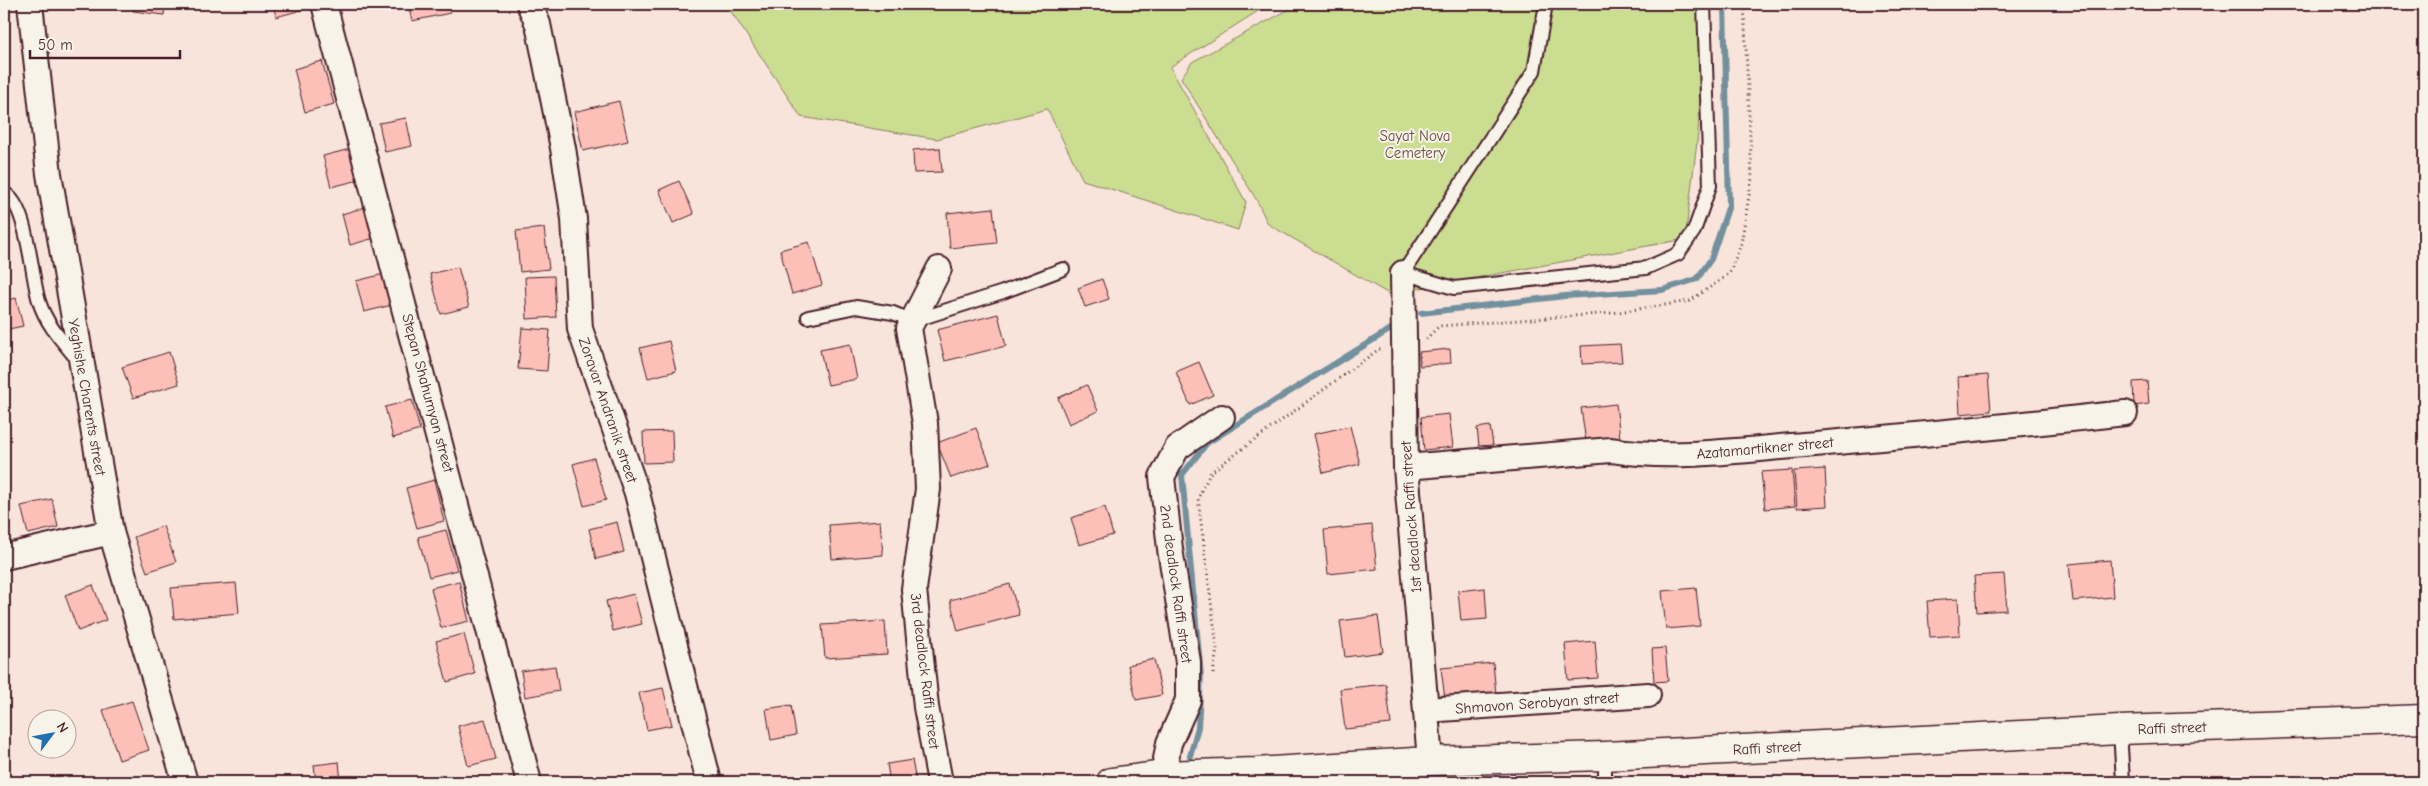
<svg xmlns="http://www.w3.org/2000/svg" width="2428" height="786" font-family="'Comic Neue',sans-serif">
	<rect width="100%" height="100%" fill="#f8e4da"/>
	<filter id="ink" filterUnits="userSpaceOnUse"><feTurbulence type="fractalNoise" baseFrequency=".02" numOctaves="2"/><feDisplacementMap in="SourceGraphic" scale="10" xChannelSelector="R" yChannelSelector="G"/><feConvolveMatrix kernelMatrix="1 2 1 2 8 2 1 2 1" color-interpolation-filters="sRGB"/></filter>
	<g filter="url(#ink)">
		<g fill="#cadd91" stroke="#8a7e5e">
			<path d="M726 4H1269L1170 67 1246 202 1238 230 1083 180 1047 109 937 139 801 117Z"/>
			<path d="M1299 4H1706L1698 134 1685 239 1389 294 1268 224 1256 199 1181 78 1192 62Z"/>
		</g>
		<g fill="none" stroke-linecap="round" stroke-linejoin="round">
			<g stroke="#72909d" stroke-width="6">
				<path d="M1421 313 1565 296 1662 290 1697 279 1711 259 1729 205 1724 4"/>
				<path d="M1190 756 1198 727 1201 676 1182 475 1207 443 1394 327"/>
			</g>
		</g>
		<g fill="#fcc0b8" stroke="#4a1f2b">
			<path d="M134 4H165L164 15 133 11Z"/>
			<path d="M273 4H303L305 9 276 17Z"/>
			<path d="M408 4H448L450 13 412 21Z"/>
			<path d="M322 61 334 104 305 112 294 69Z"/>
			<path d="M619 101 628 141 583 151 574 112Z"/>
			<path d="M406 118 412 146 385 152 379 123Z"/>
			<path d="M940 148 942 172 914 173 913 150Z"/>
			<path d="M350 149 359 180 331 187 323 156Z"/>
			<path d="M679 181 694 214 673 223 659 190Z"/>
			<path d="M369 206 378 237 350 245 342 214Z"/>
			<path d="M993 208 997 243 950 248 947 213Z"/>
			<path d="M544 228 549 269 520 272 516 231Z"/>
			<path d="M809 242 822 285 792 294 780 250Z"/>
			<path d="M458 267 469 307 441 314 430 274Z"/>
			<path d="M384 274 392 305 364 312 356 281Z"/>
			<path d="M554 276 556 317 527 319 525 277Z"/>
			<path d="M1102 279 1109 299 1085 307 1078 288Z"/>
			<path d="M16 298 23 326 4 330V301Z"/>
			<path d="M998 314 1006 346 945 361 937 330Z"/>
			<path d="M522 328 550 330 547 371 518 369Z"/>
			<path d="M669 341 676 371 648 378 640 348Z"/>
			<path d="M850 344 857 379 828 385 820 350Z"/>
			<path d="M1620 344 1622 362 1582 364 1581 346Z"/>
			<path d="M1450 349 1451 363 1420 366 1419 352Z"/>
			<path d="M169 352 179 384 133 398 122 367Z"/>
			<path d="M1199 362 1213 395 1190 405 1176 372Z"/>
			<path d="M1988 375 1991 411 1960 414 1958 377Z"/>
			<path d="M2147 381 2149 404 2134 406 2133 382Z"/>
			<path d="M1087 385 1098 411 1069 424 1058 398Z"/>
			<path d="M412 400 420 430 393 438 385 407Z"/>
			<path d="M1616 404 1620 438 1586 442 1581 408Z"/>
			<path d="M1449 414 1453 447 1424 450 1421 417Z"/>
			<path d="M1350 426 1360 464 1323 473 1314 434Z"/>
			<path d="M1490 426 1493 445 1479 446 1477 428Z"/>
			<path d="M976 428 990 464 951 478 937 443Z"/>
			<path d="M672 431 673 462 644 463 643 432Z"/>
			<path d="M594 458 606 500 584 506 573 464Z"/>
			<path d="M1825 469 1827 506 1797 508 1794 471Z"/>
			<path d="M1792 470 1795 506 1765 509 1761 472Z"/>
			<path d="M434 480 444 521 417 528 406 488Z"/>
			<path d="M52 499 58 527 28 534 21 506Z"/>
			<path d="M1105 507 1113 535 1079 545 1071 518Z"/>
			<path d="M880 521 883 555 832 559 829 525Z"/>
			<path d="M617 522 624 552 596 559 589 529Z"/>
			<path d="M1372 525 1377 569 1328 574 1324 530Z"/>
			<path d="M163 526 176 562 147 572 134 537Z"/>
			<path d="M446 530 457 570 429 577 418 537Z"/>
			<path d="M2110 560 2113 597 2073 601 2069 564Z"/>
			<path d="M2004 574 2007 610 1977 612 1974 576Z"/>
			<path d="M459 581 469 621 441 628 431 588Z"/>
			<path d="M236 583 239 613 174 619 171 588Z"/>
			<path d="M1010 584 1019 615 958 631 950 600Z"/>
			<path d="M93 585 106 620 78 631 65 595Z"/>
			<path d="M1485 588 1487 619 1461 621 1458 591Z"/>
			<path d="M1696 588 1700 626 1666 629 1662 591Z"/>
			<path d="M634 594 642 624 613 631 606 601Z"/>
			<path d="M1958 599 1960 635 1930 637 1927 601Z"/>
			<path d="M1378 616 1383 652 1345 657 1340 621Z"/>
			<path d="M885 621 887 654 825 658 822 625Z"/>
			<path d="M464 634 475 674 447 682 436 641Z"/>
			<path d="M1595 641 1598 678 1568 680 1565 644Z"/>
			<path d="M1665 648 1668 681 1654 682 1652 649Z"/>
			<path d="M1154 659 1162 695 1136 700 1128 665Z"/>
			<path d="M1493 663 1496 694 1445 699 1441 668Z"/>
			<path d="M555 666 559 691 525 697 521 671Z"/>
			<path d="M1386 684 1391 724 1345 729 1340 689Z"/>
			<path d="M663 688 672 725 647 730 639 693Z"/>
			<path d="M132 701 149 750 119 760 103 710Z"/>
			<path d="M791 705 796 735 771 740 766 709Z"/>
			<path d="M485 719 496 759 468 766 458 726Z"/>
			<path d="M912 760 916 782H890L887 764Z"/>
			<path d="M339 762 341 782H316L314 765Z"/>
		</g>
		<g fill="none" stroke-linecap="round" stroke-linejoin="round">
			<g stroke="#4a1f2b" stroke-width="16">
				<g id="service">
					<path d="M1546 4 1534 71 1403 273 1454 288 1646 268 1678 254 1694 231 1710 186 1704 4"/>
					<path d="M4 193C28 204 31 276 39 301 46 324 62 341 77 359"/>
					<path d="M808 317 856 307 893 313 913 321 1003 292 1063 269"/>
					<path d="M2120 730 2123 782"/>
					<path d="M1605 756V782"/>
				</g>
			</g>
			<g stroke="#4a1f2b" stroke-width="28">
				<g id="minor">
					<path d="M30 4 49 174 111 532 185 782"/>
					<path d="M324 4 529 782"/>
					<path d="M529 4 538 24 563 148 574 219 580 329 637 493 709 782"/>
					<path d="M939 269 909 328 925 423 928 489 914 589 926 707 940 782"/>
					<path d="M1403 273 1406 467 1430 761"/>
					<path d="M1406 467 1611 450C1675 460 1741 450 1804 445 1911 436 2018 425 2125 413"/>
					<path d="M4 557 111 532"/>
					<path d="M1426 710 1648 695"/>
					<path d="M1163 775 1169 743 1188 700V662L1170 549 1162 477 1177 448 1222 417"/>
				</g>
			</g>
			<g stroke="#4a1f2b" stroke-width="31">
				<path id="secondary" d="M1111 782 1163 775 1256 772 1430 761 1605 756 2120 730 2424 719"/>
			</g>
			<g stroke="#4a1f2b" stroke-width="3" stroke-dasharray="1 4" stroke-linecap="butt">
				<path d="M1426 339 1439 326 1612 313 1690 301 1729 274 1741 244 1752 178 1744 4"/>
				<path d="M1213 674 1217 649 1198 498 1211 472 1379 349H1384"/>
			</g>
			<use href="#service" stroke="#f7f3e8" stroke-width="12"/>
			<use href="#minor" stroke="#f7f3e8" stroke-width="24"/>
			<use href="#secondary" stroke="#f7f3e8" stroke-width="28"/>
		</g>
	</g>
	<g text-anchor="middle" dominant-baseline="central" stroke-width="4" stroke-linejoin="round" paint-order="stroke">
		<g font-size="15" fill="#6a4e44" stroke="#f7f3e8">
			<text x="1415" y="136">Sayat Nova<tspan x="1415" dy="17">Cemetery</tspan></text>
		</g>
		<g font-size="15" fill="#4a1f2b" stroke="#f7f3e8">
			<text transform="translate(428 393) rotate(75)">Stepan Shahumyan street</text>
			<text transform="translate(87 397) rotate(80)">Yeghishe Charents street</text>
			<text transform="translate(608 410) rotate(71)">Zoravar Andranik street</text>
			<text transform="translate(1765 448) rotate(-5)">Azatamartikner street</text>
			<text transform="translate(1411 517) rotate(-94)">1st deadlock Raffi street</text>
			<text transform="translate(1176 584) rotate(82)">2nd deadlock Raffi street</text>
			<text transform="translate(925 671) rotate(83)">3rd deadlock Raffi street</text>
			<text transform="translate(1537 703) rotate(-4)">Shmavon Serobyan street</text>
			<text transform="translate(2172 728) rotate(-2)">Raffi street</text>
			<text transform="translate(1767 748) rotate(-3)">Raffi street</text>
		</g>
	</g>
	<rect width="2428" height="786" fill="none" stroke="#f7f3e8" stroke-width="20"/>
	<rect x="10" y="10" width="2408" height="766" fill="none" stroke="#4a1f2b" stroke-width="2" filter="url(#ink)"/>
	<g transform="translate(52 734) rotate(58)"><circle r="24" fill="#f7f3e8" stroke="#b29e9c"/>
	<path d="M0-4L9 19L0 12L-9 19Z" fill="#1f6fb2"/>
	<text y="-8" font-size="14" font-weight="bold" text-anchor="middle" fill="#4a1f2b">N</text>
	</g>
	<path d="M30 50v8h150v-8" fill="none" stroke="#4a1f2b" stroke-width="2.5"/>
	<text x="38" y="50" font-size="15" fill="#4a1f2b" stroke="#f7f3e8" stroke-width="4" paint-order="stroke">50 m</text>
</svg>
